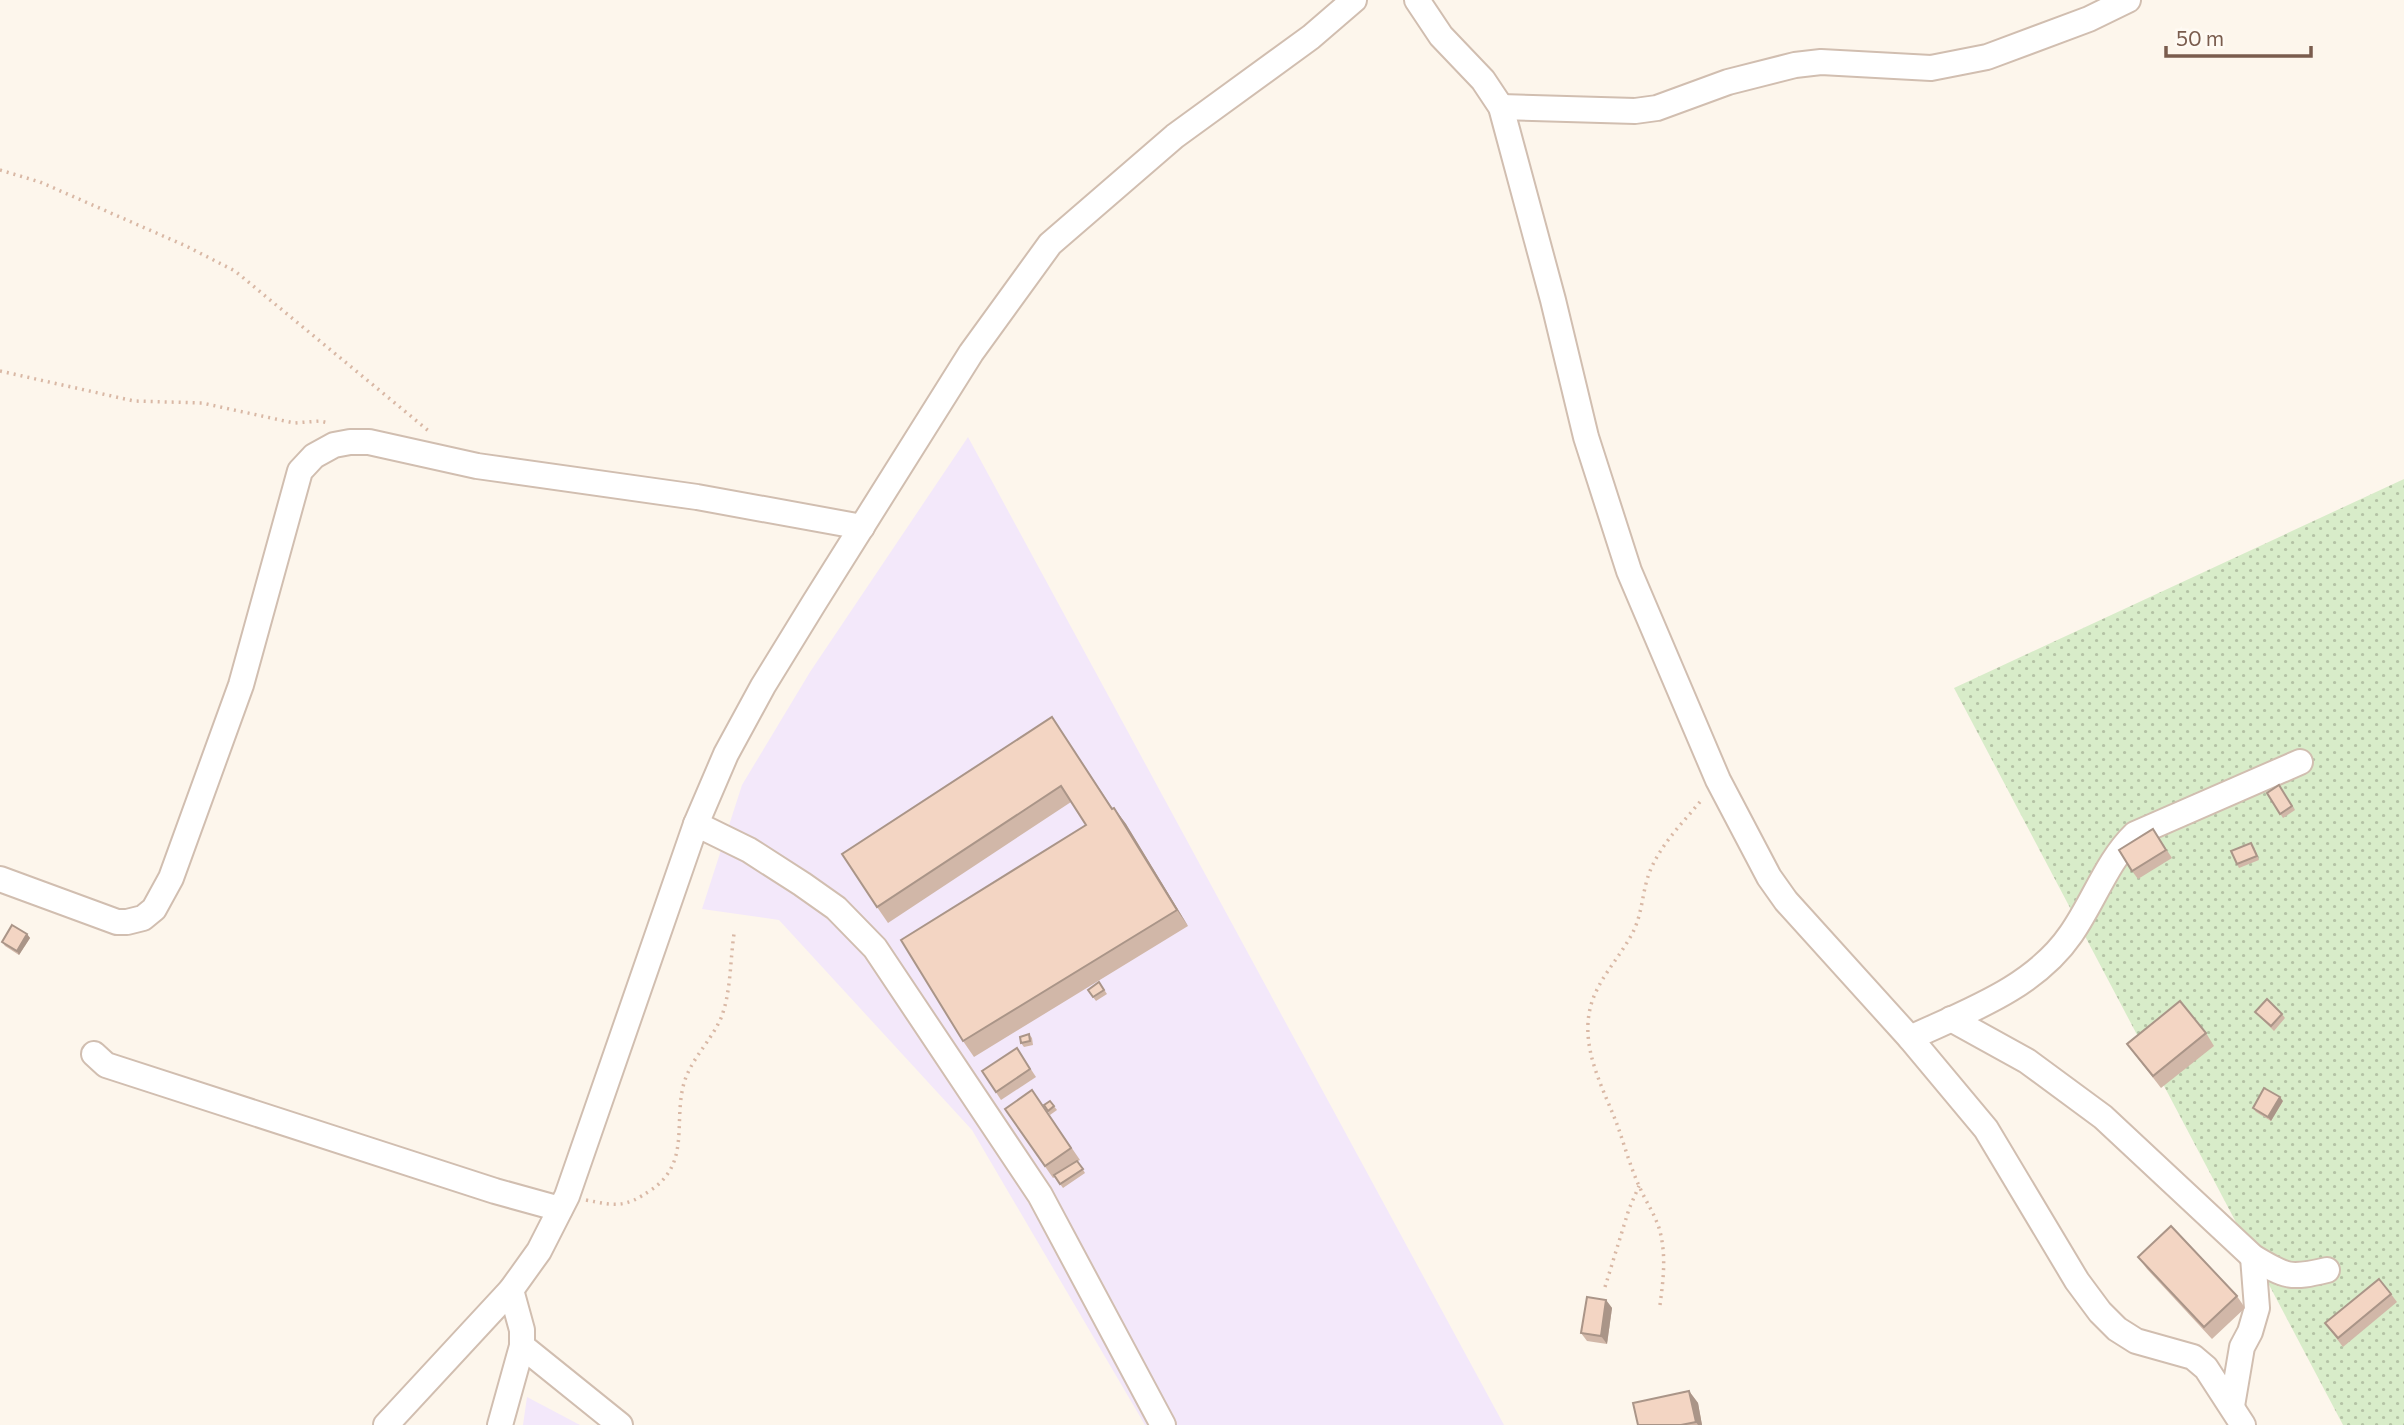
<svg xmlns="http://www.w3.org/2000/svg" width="2404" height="1425" font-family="Commissioner,sans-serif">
	<defs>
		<pattern id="grass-dots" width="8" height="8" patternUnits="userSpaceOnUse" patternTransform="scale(1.75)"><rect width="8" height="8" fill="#d8ecc9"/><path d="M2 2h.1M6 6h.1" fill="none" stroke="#b4c2a5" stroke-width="1.8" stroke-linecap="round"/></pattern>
	</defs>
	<rect width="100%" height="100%" fill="#fdf6ec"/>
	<g fill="#f3e8fa">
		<path d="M968 437 1504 1425H1145L972 1130 779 920 702 909 742 785 810 672Z"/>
		<path d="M527 1397 580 1425H523Z"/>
	</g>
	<path fill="url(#grass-dots)" d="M2404 479V1425H2343L1954 688Z"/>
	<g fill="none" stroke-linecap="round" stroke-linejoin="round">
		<g stroke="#d1beb0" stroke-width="28">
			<g id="minor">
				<path d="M1417 0 1441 36 1483 80 1501 107 1553 300 1586 437 1629 571 1718 780 1769 877 1786 901 1910 1038 1986 1129 2077 1281 2100 1312 2117 1329 2136 1341 2193 1357 2206 1368 2243 1425"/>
				<path d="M1501 107 1635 111 1657 108 1728 82 1795 65 1821 62 1931 68 1987 57 2089 19 2128 0"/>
				<path d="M696 824 749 850 802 884 836 908 875 948 1040 1195 1163 1425"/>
				<path d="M0 879 117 922H127L143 918 154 909 171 878 241 685 300 471 314 456 334 445 350 442H369L477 466 697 497 862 527"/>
				<path d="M1951 1019 2027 1061 2103 1117 2253 1257C2286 1277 2290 1279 2327 1270"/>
				<path d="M1910 1038C1968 1011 2034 988 2071 934 2094 901 2107 861 2135 834L2300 762"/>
				<path d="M94 1054 106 1065 495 1191 560 1209"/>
				<path d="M522 1346 620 1425"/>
				<path d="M2232 1406 2242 1347 2250 1332 2257 1308 2253 1257"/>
				<path d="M386 1425 511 1290 539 1251 567 1196 696 824 726 754 763 686 814 603 971 353 1050 244 1175 136 1311 37 1354 0"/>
				<path d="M500 1425 522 1346V1330L511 1290"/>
			</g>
		</g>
		<g stroke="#d9b8a5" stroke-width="3.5" stroke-dasharray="2 5" stroke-linecap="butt">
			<path d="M0 170 40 182 186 246 235 271 430 432"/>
			<path d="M0 371 134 401 202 403 294 423 320 421 329 423"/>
			<path d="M586 1200C616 1206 625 1208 651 1190 691 1163 673 1122 684 1083 691 1059 711 1041 721 1018 731 993 730 961 734 934"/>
			<path d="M1605 1287 1629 1209 1639 1186"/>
			<path d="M1660 1305C1663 1282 1666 1259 1661 1236 1658 1219 1647 1204 1640 1188 1631 1169 1625 1147 1618 1127 1604 1089 1579 1048 1591 1005 1598 979 1621 956 1633 932 1643 912 1642 891 1650 871 1662 842 1684 822 1703 798"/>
		</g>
		<use href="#minor" stroke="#fff" stroke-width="24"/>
	</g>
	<g fill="#d1b7a8">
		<path d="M1052 717 1113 809 1114 808 1126 824 1188 926 974 1057 963 1041 1086 825 1071 802 888 923 877 907Z"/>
		<path d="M2279 785 2295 810 2283 818 2267 793Z"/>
		<path d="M2153 829 2172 858 2138 879 2132 871Z"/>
		<path d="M2254 847 2259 860 2239 868 2237 864Z"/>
		<path d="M27 934 30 938 19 955 5 946 2 942Z"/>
		<path d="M1099 982 1107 994 1096 1001 1093 997Z"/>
		<path d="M2255 1012 2282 1014 2285 1018 2274 1031Z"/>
		<path d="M2206 1033 2214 1046 2161 1088 2127 1044Z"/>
		<path d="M1029 1034 1032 1038 1033 1045 1024 1047 1021 1043Z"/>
		<path d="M1017 1048 1036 1077 1001 1100 982 1071Z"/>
		<path d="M1032 1090 1080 1160 1078 1161 1085 1173 1063 1188 1055 1177 1053 1178 1005 1109Z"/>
		<path d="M1050 1101 1057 1110 1050 1115 1044 1105Z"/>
		<path d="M2283 1101 2271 1121 2256 1112 2253 1108Z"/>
		<path d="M2138 1257 2237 1296 2245 1308 2212 1339 2147 1269Z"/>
		<path d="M2391 1294 2397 1302 2343 1347 2325 1323Z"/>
		<path d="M1606 1300 1612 1308 1607 1344 1587 1341 1581 1333Z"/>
		<path d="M1689 1391 1698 1403 1702 1425H1638Z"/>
	</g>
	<g fill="#aa9588">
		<path d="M1114 808 1126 824 1188 926 1177 910Z"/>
		<path d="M27 934 30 938 19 955 17 951Z"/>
		<path d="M2280 1097 2283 1101 2271 1121 2268 1117Z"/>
		<path d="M1606 1300 1612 1308 1607 1344 1601 1336Z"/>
		<path d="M1689 1391 1698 1403 1702 1425H1698L1696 1422Z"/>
	</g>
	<g fill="#f3d5c3" stroke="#aa9588" stroke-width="2">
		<path d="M1052 717 1112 809 1114 808 1177 910 963 1041 901 940 1086 825 1061 786 877 907 842 854Z"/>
		<path d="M2279 785 2292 806 2280 814 2267 793Z"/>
		<path d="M2153 829 2166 850 2132 871 2119 850Z"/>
		<path d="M2251 843 2257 856 2237 864 2231 851Z"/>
		<path d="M12 925 27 934 17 951 2 942Z"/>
		<path d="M1099 982 1104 990 1093 997 1088 990Z"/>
		<path d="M2267 999 2282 1014 2271 1026 2255 1012Z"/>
		<path d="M2180 1001 2206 1033 2153 1076 2127 1044Z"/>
		<path d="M1029 1034 1030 1041 1021 1043 1020 1037Z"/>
		<path d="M1017 1048 1030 1069 996 1092 982 1071Z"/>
		<path d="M2264 1088 2280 1097 2268 1117 2253 1108Z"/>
		<path d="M1032 1090 1071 1148 1045 1166 1005 1109Z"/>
		<path d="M1050 1101 1054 1106 1048 1111 1044 1105Z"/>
		<path d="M1077 1161 1083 1169 1060 1184 1054 1175Z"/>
		<path d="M2171 1226 2237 1296 2204 1327 2138 1257Z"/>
		<path d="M2379 1279 2391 1294 2338 1338 2325 1323Z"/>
		<path d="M1587 1297 1606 1300 1601 1336 1581 1333Z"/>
		<path d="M1689 1391 1696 1422 1681 1425H1638L1633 1403Z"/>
	</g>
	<path d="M2166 46v10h145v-10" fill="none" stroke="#7a5c4d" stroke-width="3.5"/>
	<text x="2176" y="46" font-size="21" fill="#7a5c4d" stroke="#fffaf3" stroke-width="5" paint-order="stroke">50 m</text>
</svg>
